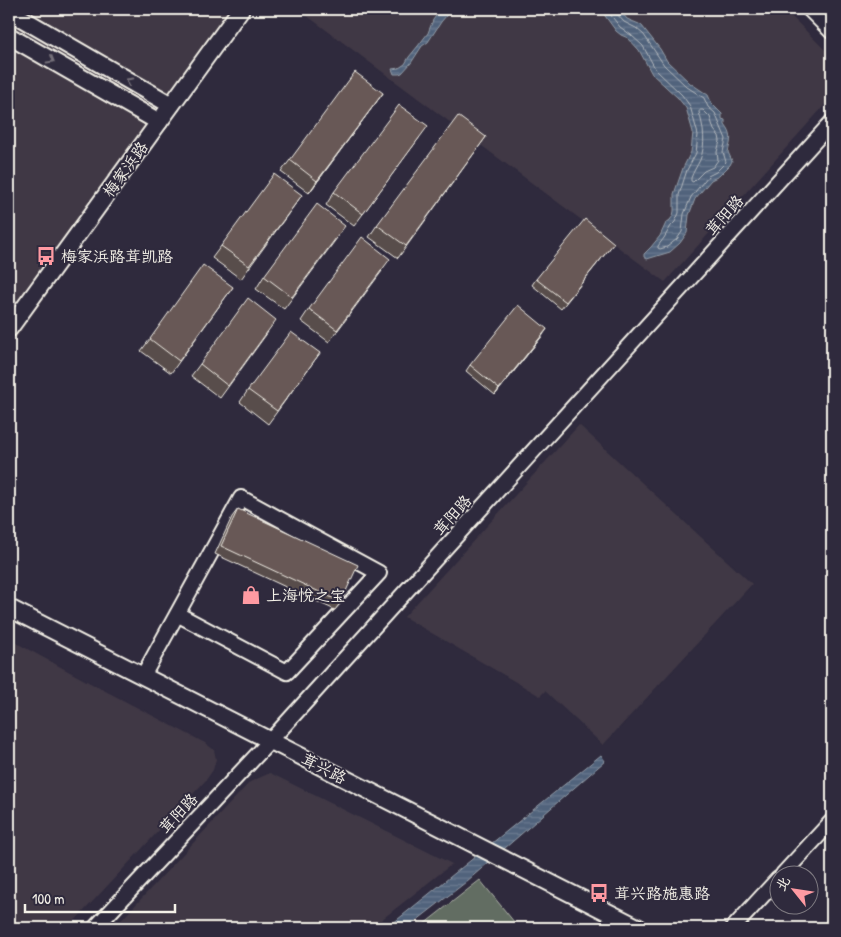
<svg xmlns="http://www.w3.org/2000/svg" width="841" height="937" font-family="'Patrick Hand','LXGW WenKai TC',sans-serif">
	<defs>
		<pattern id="water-rules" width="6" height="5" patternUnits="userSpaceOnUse" patternTransform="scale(1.25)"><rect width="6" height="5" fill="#51637c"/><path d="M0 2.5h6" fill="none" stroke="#6b7a8f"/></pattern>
	</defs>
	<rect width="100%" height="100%" fill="#2f2a3d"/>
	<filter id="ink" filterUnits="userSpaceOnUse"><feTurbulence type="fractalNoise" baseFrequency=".02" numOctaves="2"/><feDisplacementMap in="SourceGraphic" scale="10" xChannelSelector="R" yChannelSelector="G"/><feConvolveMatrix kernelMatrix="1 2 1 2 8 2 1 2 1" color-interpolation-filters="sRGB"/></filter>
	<g filter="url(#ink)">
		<g fill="#403845">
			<path d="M9 9H249L9 348Z"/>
			<path d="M298 9H784L832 57V97L665 282Z"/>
			<path d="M579 425 752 584 603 745 545 691 540 696 404 617Z"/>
			<path d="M9 639 90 683 205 743 214 750 216 759 213 770 206 780 68 928H17L9 924Z"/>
			<path d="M270 773 452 864 371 928H114L250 782Z"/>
		</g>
		<path fill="#626d62" stroke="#abafa5" d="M480 880 519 928H419Z"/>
		<g fill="url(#water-rules)" stroke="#929ca7">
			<path d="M441 9H452L441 22 428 42 422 46 411 63 402 73 399 74H394L392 69 399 68 405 64 409 57 418 46 428 33 433 20Z"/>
			<path d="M600 9H619L627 19 639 24 642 26 660 49 667 61 690 83 708 95 712 104 722 114V119L725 120V125C733 135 731 140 728 152L732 161 730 165 719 176 711 180 695 199 689 215 687 233 680 243 670 252 647 259 644 257V254L651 247 660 236 666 223 670 220 673 216 674 211V194L683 168 691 152 693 132 686 108 678 98 652 74 639 50 628 38 621 35 616 31Z"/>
			<path d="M601 755 605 761 466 882 407 928H387Z"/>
		</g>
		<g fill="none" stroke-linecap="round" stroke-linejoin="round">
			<g stroke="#b3b8bd" stroke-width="1">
				<path d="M606 9 620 27 631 35 643 46 656 70 682 95 690 106 697 131 698 135 696 153 687 170 679 195V213L675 222 671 226 664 238 658 246V248L660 249 667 247 677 239 682 232 684 214 691 197 708 176 716 172 726 162 723 152 726 139 715 113 708 107 704 98 687 87 664 65 644 35 636 28 624 22 616 13 615 9"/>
				<path d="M701 110H703L710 117 714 130 719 136 720 141 717 152 718 160 713 167 704 171 693 182 691 181V178C693 172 697 166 700 160 706 145 704 128 699 112Z"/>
			</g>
			<g stroke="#f4f1e8" stroke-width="18">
				<g id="minor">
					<path d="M809 9 832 32"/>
					<path d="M143 676 241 498 379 573 287 672 177 614"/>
					<path d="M783 874 832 821"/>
					<path d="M95 928 270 741 832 122"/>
					<path d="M733 928 778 879"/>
				</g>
			</g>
			<g stroke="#f4f1e8" stroke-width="20">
				<g id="major">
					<path d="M9 11 171 105"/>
					<path d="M9 36 159 122"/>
					<path d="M9 329 241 9"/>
					<path d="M9 608 639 928"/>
				</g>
			</g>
			<use href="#minor" stroke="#2f2a3d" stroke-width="14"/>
			<use href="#major" stroke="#2f2a3d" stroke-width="16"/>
		</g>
		<g fill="#594d4b" stroke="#f4f1e8">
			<path d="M383 93 309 193 281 172 290 160Z"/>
			<path d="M486 137 398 258 369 237 377 225Z"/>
			<path d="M419 138 354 226 326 205 334 192Z"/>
			<path d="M302 195 241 279 212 258 221 246Z"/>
			<path d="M337 238 284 309 256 289 264 276Z"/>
			<path d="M614 243 561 309 532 285 536 279Z"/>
			<path d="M382 271 329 342 301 321 309 309Z"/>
			<path d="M233 287 171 373 141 351 150 339Z"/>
			<path d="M268 332 220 398 191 376 200 364Z"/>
			<path d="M543 335 495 395 466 371 470 365Z"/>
			<path d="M320 353 268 424 240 402 248 390Z"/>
			<path d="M238 509 341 602 335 610 215 554 232 517Z"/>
		</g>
		<g fill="#493e3d" stroke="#f4f1e8">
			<path d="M383 93 374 105 309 193 317 181Z"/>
			<path d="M547 329 543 335 495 395 499 389Z"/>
		</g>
		<g fill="#685957" stroke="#f4f1e8">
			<path d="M355 72 383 93 317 181 290 160Z"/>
			<path d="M399 105 428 126 363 214 334 192Z"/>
			<path d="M458 116 486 137 406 246 377 225Z"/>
			<path d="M274 174 302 195 249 266 221 246Z"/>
			<path d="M317 204 345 226 292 297 264 276Z"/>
			<path d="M585 219 614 243 566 302 536 279Z"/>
			<path d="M362 237 390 259 337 330 309 309Z"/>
			<path d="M203 265 233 287 179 361 150 339Z"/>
			<path d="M248 298 276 320 228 386 200 364Z"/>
			<path d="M518 305 547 329 499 389 470 365Z"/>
			<path d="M291 332 320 353 277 411 248 390Z"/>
			<path d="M238 509 358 565 341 602 221 546Z"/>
		</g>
		<defs><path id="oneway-chevron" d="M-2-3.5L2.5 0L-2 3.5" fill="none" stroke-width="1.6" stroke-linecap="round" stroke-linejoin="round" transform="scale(1.25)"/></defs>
		<g stroke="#747079">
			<use href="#oneway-chevron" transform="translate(51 60) rotate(30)"/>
			<use href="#oneway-chevron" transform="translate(129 81) rotate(-150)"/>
		</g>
	</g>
	<defs>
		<g id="bus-bare" transform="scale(1.5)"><path d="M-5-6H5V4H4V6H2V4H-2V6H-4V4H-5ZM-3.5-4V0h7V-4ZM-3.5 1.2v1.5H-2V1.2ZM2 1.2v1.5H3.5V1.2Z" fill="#ff9aa2" stroke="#2f2a3d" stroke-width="2.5" paint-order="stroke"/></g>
		<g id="shop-bare" transform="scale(1.5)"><path d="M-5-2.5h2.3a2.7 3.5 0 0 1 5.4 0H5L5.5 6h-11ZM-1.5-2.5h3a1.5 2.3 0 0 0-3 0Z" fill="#ff9aa2" stroke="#2f2a3d" stroke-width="2.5" paint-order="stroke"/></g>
	</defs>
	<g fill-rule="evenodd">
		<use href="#bus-bare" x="46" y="256"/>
		<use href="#shop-bare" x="251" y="595"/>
		<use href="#bus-bare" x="599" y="893"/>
	</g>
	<g text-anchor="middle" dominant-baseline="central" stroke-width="4" stroke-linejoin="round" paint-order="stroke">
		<g font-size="16" fill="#f4f1e8" stroke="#2f2a3d">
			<text transform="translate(125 169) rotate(-54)">梅家浜路</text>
			<text transform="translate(724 215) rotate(-48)">茸阳路</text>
			<text transform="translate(452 515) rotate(-48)">茸阳路</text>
			<text transform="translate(324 768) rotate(27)">茸兴路</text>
			<text transform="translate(178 813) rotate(-47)">茸阳路</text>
		</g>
		<g font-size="16" fill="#f4f1e8" stroke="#2f2a3d" text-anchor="start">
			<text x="61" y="256">梅家浜路茸凯路</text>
			<text x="266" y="595">上海悦之宝</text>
			<text x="614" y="893">茸兴路施惠路</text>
		</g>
	</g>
	<rect width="841" height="937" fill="none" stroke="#2f2a3d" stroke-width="30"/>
	<rect x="15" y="15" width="811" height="907" fill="none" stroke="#f4f1e8" stroke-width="2" filter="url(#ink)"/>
	<g transform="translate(794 890) rotate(300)"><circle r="24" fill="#2f2a3d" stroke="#7e7a81"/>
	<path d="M0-4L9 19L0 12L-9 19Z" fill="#ff9aa2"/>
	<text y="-8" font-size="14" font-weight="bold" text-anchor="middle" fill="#f4f1e8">北</text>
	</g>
	<path d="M25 904v8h150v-8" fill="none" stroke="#f4f1e8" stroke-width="2.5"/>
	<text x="32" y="904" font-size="15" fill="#f4f1e8" stroke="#2f2a3d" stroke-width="4" paint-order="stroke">100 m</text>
</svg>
